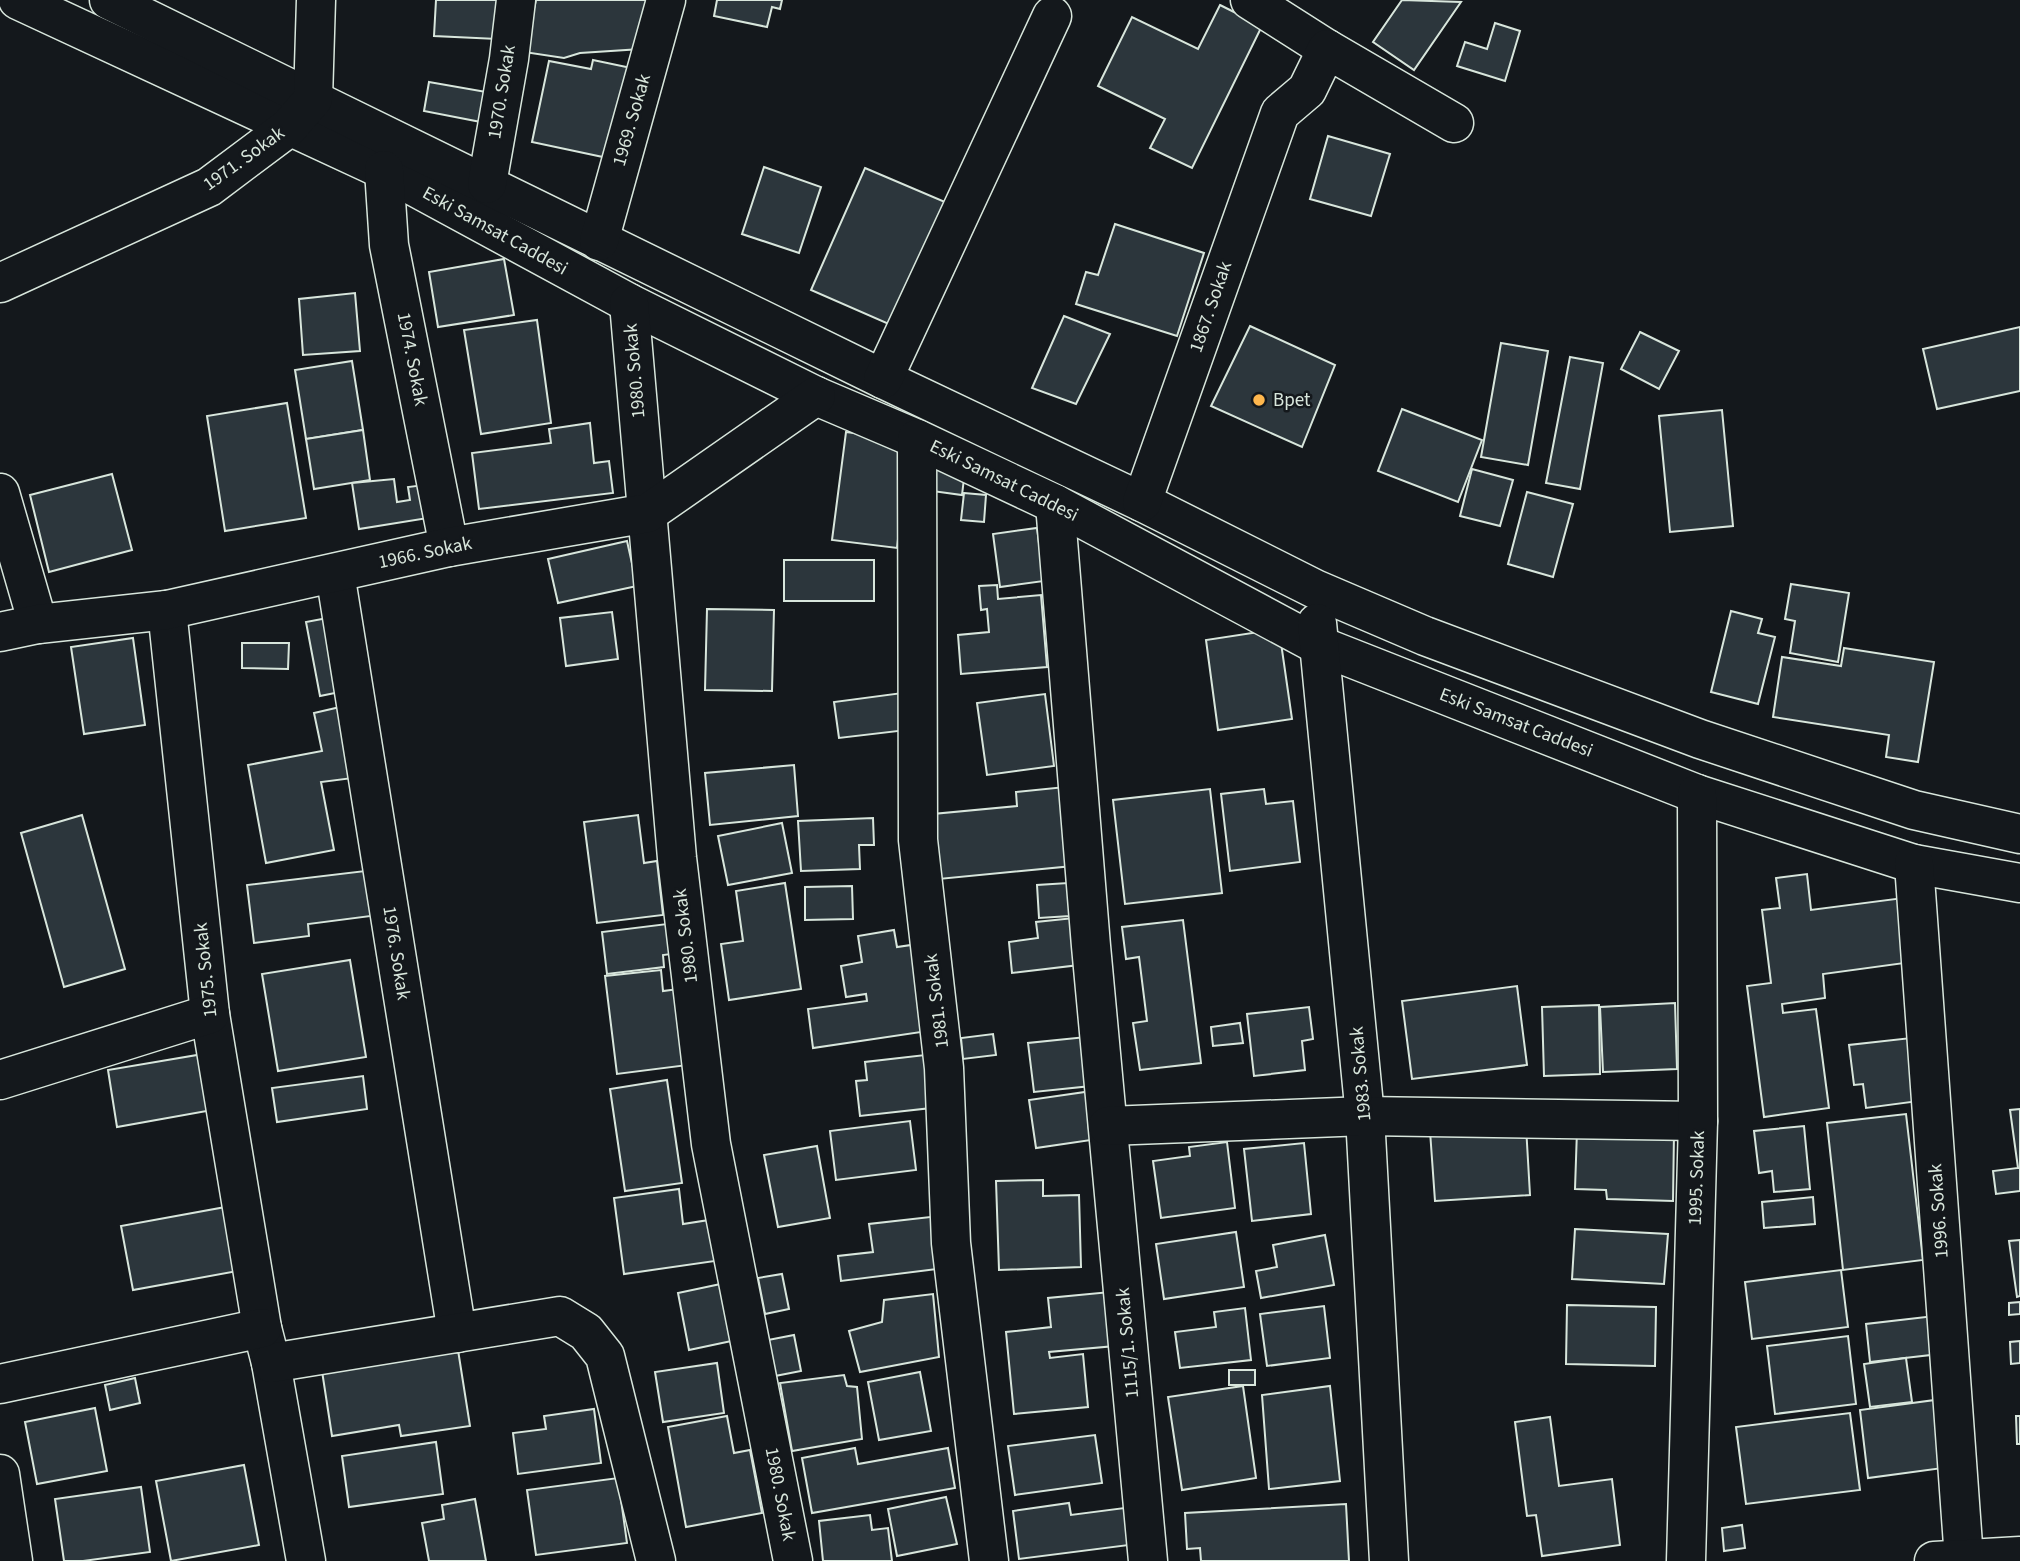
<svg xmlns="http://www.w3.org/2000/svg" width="2020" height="1561" font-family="'Source Sans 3',sans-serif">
	<rect width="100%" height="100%" fill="#14181c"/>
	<g fill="#2c363c" stroke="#d8e6dc" stroke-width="2">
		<path d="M436 0H500L497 39 434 36Z"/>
		<path d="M536 0H652L641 49 580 53 564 58 524 52Z"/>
		<path d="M717 0H782L780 9 772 7 767 27 714 16Z"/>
		<path d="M1402 0 1461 2 1414 70 1373 42Z"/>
		<path d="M1220 5 1262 26 1192 168 1150 148 1165 119 1098 86 1132 17 1198 49Z"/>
		<path d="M1495 23 1520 31 1505 81 1457 66 1465 42 1487 49Z"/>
		<path d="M593 60 636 69 617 160 532 142 549 61 591 69Z"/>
		<path d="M429 82 492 93 486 123 424 111Z"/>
		<path d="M1328 136 1390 154 1371 216 1310 199Z"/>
		<path d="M764 167 821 187 799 253 742 234Z"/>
		<path d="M865 168 945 202 891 325 811 290Z"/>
		<path d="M1115 224 1204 253 1177 336 1076 304 1086 272 1098 275Z"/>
		<path d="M504 259 514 315 438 327 429 272Z"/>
		<path d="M355 293 360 351 303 355 299 299Z"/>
		<path d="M1064 316 1110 334 1076 404 1032 388Z"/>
		<path d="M537 320 551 423 481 434 464 330Z"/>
		<path d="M1250 326 1335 365 1302 447 1211 406Z"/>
		<path d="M2020 327V391L1937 409 1923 349Z"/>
		<path d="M1640 332 1679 351 1659 389 1621 369Z"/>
		<path d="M1501 343 1548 351 1528 465 1481 457Z"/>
		<path d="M1570 357 1603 363 1580 489 1546 483Z"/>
		<path d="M352 361 363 430 306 439 295 370Z"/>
		<path d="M287 403 306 518 225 531 207 416Z"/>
		<path d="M1402 409 1482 440 1458 502 1378 471Z"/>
		<path d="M1722 410 1733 526 1670 532 1659 416Z"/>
		<path d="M590 423 594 463 609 461 613 493 479 509 472 453 551 443 549 429Z"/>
		<path d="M363 430 370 480 314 489 306 439Z"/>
		<path d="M846 432 909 440 897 548 832 540Z"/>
		<path d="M935 466 965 470 962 495 932 491Z"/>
		<path d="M1472 469 1513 480 1500 526 1460 516Z"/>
		<path d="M112 474 132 550 49 572 30 495Z"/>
		<path d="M394 479 397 502 410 500 408 487 424 485 428 518 359 529 352 483Z"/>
		<path d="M1527 492 1573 504 1553 577 1508 564Z"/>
		<path d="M964 493 986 495 984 522 961 520Z"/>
		<path d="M1037 528 1044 581 1000 587 993 534Z"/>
		<path d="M627 541 637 586 558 603 548 559Z"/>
		<rect x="784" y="560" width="90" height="41"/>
		<path d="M1791 584 1849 593 1838 662 1790 653 1795 621 1785 619Z"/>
		<path d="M997 585 998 599 1041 595 1047 667 961 674 958 635 989 632 987 609 981 610 979 586Z"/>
		<path d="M707 609 774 610 772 691 705 690Z"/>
		<path d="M1731 611 1762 619 1758 633 1775 637 1758 704 1711 692Z"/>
		<path d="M612 612 618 659 566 666 560 618Z"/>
		<path d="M338 616 340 692 320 696 306 622Z"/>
		<path d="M1279 629 1292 719 1218 730 1206 640Z"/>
		<path d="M133 638 145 725 84 734 71 647Z"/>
		<path d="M242 643H289L288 669 242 668Z"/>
		<path d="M1844 648 1934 662 1918 762 1886 757 1889 735 1773 717 1782 657 1841 666Z"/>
		<path d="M902 693 907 730 839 738 834 702Z"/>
		<path d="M1045 694 1054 766 987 775 977 703Z"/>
		<path d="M340 707 353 778 321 782 334 850 266 863 248 765 322 751 314 713Z"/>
		<path d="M794 765 798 816 710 825 705 773Z"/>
		<path d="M1075 786 1083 865 939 879 933 814 1017 806 1016 792Z"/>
		<path d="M1210 789 1222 893 1125 904 1113 800Z"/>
		<path d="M1264 789 1266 804 1293 801 1300 862 1230 871 1221 794Z"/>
		<path d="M82 815 125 969 64 987 21 833Z"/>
		<path d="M638 815 644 863 657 861 663 915 597 923 584 822Z"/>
		<path d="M873 818 874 845H859L860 869 801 871 798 821Z"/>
		<path d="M782 823 792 873 728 885 718 836Z"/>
		<path d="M365 871 371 916 308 924 309 936 254 943 247 885Z"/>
		<path d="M1807 874 1811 910 1903 898 1912 962 1823 974 1825 998 1782 1004 1783 1013 1816 1009 1829 1108 1764 1117 1747 986 1771 983 1762 910 1780 908 1776 878Z"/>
		<path d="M785 883 801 989 729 1000 721 944 743 941 736 891Z"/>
		<path d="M1068 883 1070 916 1039 918 1037 885Z"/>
		<path d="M852 886 853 919 805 920V887Z"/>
		<path d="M1074 918 1079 965 1012 973 1009 942 1038 938 1036 922Z"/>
		<path d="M1183 920 1201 1063 1140 1070 1133 1023 1147 1021 1139 957 1126 959 1122 927Z"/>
		<path d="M675 923 679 953 663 955 664 967 607 974 602 932Z"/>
		<path d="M894 930 897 947 918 944 928 1031 813 1048 808 1009 867 1001 866 994 846 997 841 966 862 962 858 936Z"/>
		<path d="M350 960 366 1057 278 1071 262 974Z"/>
		<path d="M661 970 663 991 678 989 688 1065 617 1074 605 976Z"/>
		<path d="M1517 986 1527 1065 1412 1079 1402 1001Z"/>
		<path d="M1675 1003 1677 1069 1603 1072 1600 1007Z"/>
		<path d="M1599 1005 1600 1074 1544 1076 1542 1007Z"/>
		<path d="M1309 1007 1313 1039 1302 1041 1305 1070 1254 1076 1247 1014Z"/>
		<path d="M1240 1023 1243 1043 1213 1046 1211 1027Z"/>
		<path d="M993 1034 996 1055 963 1059 961 1038Z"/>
		<path d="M1086 1037 1091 1086 1034 1092 1028 1043Z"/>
		<path d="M1911 1038 1919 1101 1866 1108 1863 1084 1854 1085 1849 1045Z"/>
		<path d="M209 1053 218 1109 117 1127 108 1070Z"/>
		<path d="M925 1055 931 1108 860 1116 856 1081 867 1080 865 1062Z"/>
		<path d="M363 1076 367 1109 277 1122 272 1088Z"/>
		<path d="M667 1080 682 1183 625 1191 610 1089Z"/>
		<path d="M1092 1091 1098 1139 1036 1148 1029 1100Z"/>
		<path d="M2020 1109V1191L1996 1194 1993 1171 2018 1168 2010 1110Z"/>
		<path d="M1906 1114 1923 1260 1843 1270 1827 1123Z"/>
		<path d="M910 1121 916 1170 836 1180 830 1131Z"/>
		<path d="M1526 1126 1530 1195 1435 1201 1430 1131Z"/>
		<path d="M1804 1126 1810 1189 1774 1192 1772 1171 1759 1173 1754 1131Z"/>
		<path d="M1577 1130 1674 1133 1673 1201 1607 1199 1606 1190 1575 1189Z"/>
		<path d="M1227 1142 1235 1208 1161 1218 1153 1161 1190 1156 1189 1147Z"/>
		<path d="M1304 1143 1311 1214 1252 1221 1244 1149Z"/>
		<path d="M817 1146 830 1218 778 1227 764 1155Z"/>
		<path d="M1043 1180V1196L1079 1195 1081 1267 999 1270 996 1181Z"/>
		<path d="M679 1189 683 1224 709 1220 715 1261 624 1274 614 1198Z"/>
		<path d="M1813 1197 1815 1224 1764 1228 1762 1202Z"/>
		<path d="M231 1206 243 1270 133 1290 121 1226Z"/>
		<path d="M939 1216 945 1268 841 1281 838 1256 873 1252 869 1224Z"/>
		<path d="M1575 1229 1668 1234 1664 1284 1572 1279Z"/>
		<path d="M1236 1232 1244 1287 1164 1299 1156 1244Z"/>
		<path d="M1325 1235 1334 1285 1261 1298 1256 1271 1277 1267 1273 1245Z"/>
		<path d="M2020 1240V1296L2017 1297 2009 1241Z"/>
		<path d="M1841 1270 1848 1327 1752 1339 1745 1282Z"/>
		<path d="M782 1274 789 1309 765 1314 758 1278Z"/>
		<path d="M730 1282 741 1339 689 1350 678 1293Z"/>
		<path d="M1110 1292 1115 1346 1049 1352 1050 1358 1083 1354 1088 1407 1014 1414 1006 1332 1051 1327 1048 1298Z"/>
		<path d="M933 1294 939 1357 860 1372 849 1331 882 1322 884 1300Z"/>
		<path d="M2020 1302V1314L2009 1315V1303Z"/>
		<path d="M1567 1305 1656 1307 1655 1366 1566 1364Z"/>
		<path d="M1324 1306 1330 1358 1267 1366 1260 1314Z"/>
		<path d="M1245 1308 1251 1360 1180 1368 1175 1332 1216 1327 1214 1312Z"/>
		<path d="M1943 1315 1948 1353 1870 1362 1866 1324Z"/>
		<path d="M794 1335 801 1371 775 1376 768 1340Z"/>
		<path d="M1848 1336 1856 1404 1775 1414 1767 1346Z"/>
		<path d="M2020 1341V1363L2011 1364 2010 1342Z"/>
		<path d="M458 1350 470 1426 401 1436 399 1425 332 1436 322 1371Z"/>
		<path d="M1906 1358 1912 1402 1870 1407 1864 1364Z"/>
		<path d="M717 1363 724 1413 663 1422 655 1372Z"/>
		<rect x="1229" y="1370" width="26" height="15"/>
		<path d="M920 1372 931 1431 879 1440 868 1382Z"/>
		<path d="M844 1375 847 1386 857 1387 862 1439 792 1451 780 1383Z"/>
		<path d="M135 1378 140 1403 110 1410 105 1385Z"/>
		<path d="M1243 1386 1256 1478 1182 1490 1168 1397Z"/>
		<path d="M1330 1386 1340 1481 1269 1489 1262 1395Z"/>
		<path d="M1935 1400 1943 1468 1868 1478 1860 1410Z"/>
		<path d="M95 1408 107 1471 37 1484 25 1422Z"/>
		<path d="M594 1409 601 1463 518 1474 513 1433 546 1429 544 1416Z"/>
		<path d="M1850 1413 1860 1490 1746 1504 1736 1427Z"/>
		<path d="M727 1416 734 1453 750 1450 762 1513 686 1527 668 1427Z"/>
		<path d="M2016 1416H2020V1444H2017Z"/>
		<path d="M1550 1417 1559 1486 1612 1479 1620 1545 1542 1556 1536 1515 1527 1516 1515 1422Z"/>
		<path d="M1095 1435 1102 1483 1015 1495 1008 1446Z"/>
		<path d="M436 1442 443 1494 349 1507 342 1456Z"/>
		<path d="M855 1448 858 1464 948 1448 955 1488 812 1513 802 1458Z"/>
		<path d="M244 1465 259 1545 171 1561 156 1481Z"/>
		<path d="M618 1478 627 1543 536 1555 527 1490Z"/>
		<path d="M141 1487 150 1552 83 1561H64L55 1499Z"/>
		<path d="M946 1497 957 1544 897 1556 888 1509Z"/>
		<path d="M475 1499 486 1561H429L422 1523 444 1519 442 1505Z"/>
		<path d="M1069 1503 1071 1515 1132 1507 1137 1544 1019 1559 1013 1511Z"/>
		<path d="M1346 1504 1349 1561H1201L1200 1548 1187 1549 1185 1513Z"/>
		<path d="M870 1515 872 1530 888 1528 892 1561H823L819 1521Z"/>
		<path d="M1742 1525 1745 1548 1724 1551 1722 1528Z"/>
	</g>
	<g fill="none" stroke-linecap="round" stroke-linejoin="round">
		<g stroke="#d8e6dc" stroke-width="41">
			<g id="minor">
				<path d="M18 0 384 170 629 303 816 396 917 439 1055 504 1318 645 1697 794 1914 864 2020 883"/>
				<path d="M109 0 883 379 1142 502 1315 589 1425 636 1700 739 1914 810 2020 834"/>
				<path d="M1250 0 1327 49"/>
				<path d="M384 170 389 245 449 547"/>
				<path d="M487 184 509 59 516 0"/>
				<path d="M599 241 666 0"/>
				<path d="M0 283 209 187 289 127 313 99 316 0"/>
				<path d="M629 303 677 858 711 1144 793 1561"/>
				<path d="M883 379 1052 16"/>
				<path d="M917 439 918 840 944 1068 951 1243 989 1561"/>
				<path d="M0 493 38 624"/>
				<path d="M1142 502 1280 113 1307 90 1327 49 1454 123"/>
				<path d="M1055 504 1091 946 1148 1561"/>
				<path d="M335 573 457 1333"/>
				<path d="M167 610 210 1014 262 1328 271 1363 306 1561"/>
				<path d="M1317 623 1365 1116 1389 1561"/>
				<path d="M0 632 38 624 167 610 449 547 648 513 816 396"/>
				<path d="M1914 864 1964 1559"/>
				<path d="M0 1080 210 1014"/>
				<path d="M1108 1126 1365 1116 1698 1121"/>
				<path d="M271 1363 560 1316 586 1332 605 1356 656 1561"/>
				<path d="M0 1384 262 1328"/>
				<path d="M0 1474 13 1561"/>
				<path d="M1686 1561 1698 1121 1697 794"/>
				<path d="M1934 1561 2020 1556"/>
			</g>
		</g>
		<use href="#minor" stroke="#14181c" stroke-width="38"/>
	</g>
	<circle fill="#ffb74d" stroke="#14181c" stroke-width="2.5" cx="1259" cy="400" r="7"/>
	<g text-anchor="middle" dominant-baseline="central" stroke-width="5" stroke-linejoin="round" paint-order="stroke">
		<g font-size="19" fill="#d8e6dc" stroke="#14181c">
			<text transform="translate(502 92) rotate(-81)">1970. Sokak</text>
			<text transform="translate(632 120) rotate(-74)">1969. Sokak</text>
			<text transform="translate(244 159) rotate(-36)">1971. Sokak</text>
			<text transform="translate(495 231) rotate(29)">Eski Samsat Caddesi</text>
			<text transform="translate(1211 307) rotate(-71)">1867. Sokak</text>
			<text transform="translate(412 359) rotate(79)">1974. Sokak</text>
			<text transform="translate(635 371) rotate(-95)">1980. Sokak</text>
			<text transform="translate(1004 481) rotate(26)">Eski Samsat Caddesi</text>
			<text transform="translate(425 553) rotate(-12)">1966. Sokak</text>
			<text transform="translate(1516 723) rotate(21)">Eski Samsat Caddesi</text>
			<text transform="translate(686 936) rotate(-97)">1980. Sokak</text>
			<text transform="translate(396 953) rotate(81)">1976. Sokak</text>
			<text transform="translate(206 970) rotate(-96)">1975. Sokak</text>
			<text transform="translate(937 1001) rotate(-97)">1981. Sokak</text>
			<text transform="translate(1361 1074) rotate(-95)">1983. Sokak</text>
			<text transform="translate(1697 1178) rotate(-88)">1995. Sokak</text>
			<text transform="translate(1939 1211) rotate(-94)">1996. Sokak</text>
			<text transform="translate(1128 1343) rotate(-95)">1115/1. Sokak</text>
			<text transform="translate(780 1494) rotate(79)">1980. Sokak</text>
		</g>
		<g font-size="19" fill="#d8e6dc" stroke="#14181c" text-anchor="start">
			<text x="1273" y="400">Bpet</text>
		</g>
	</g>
</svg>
